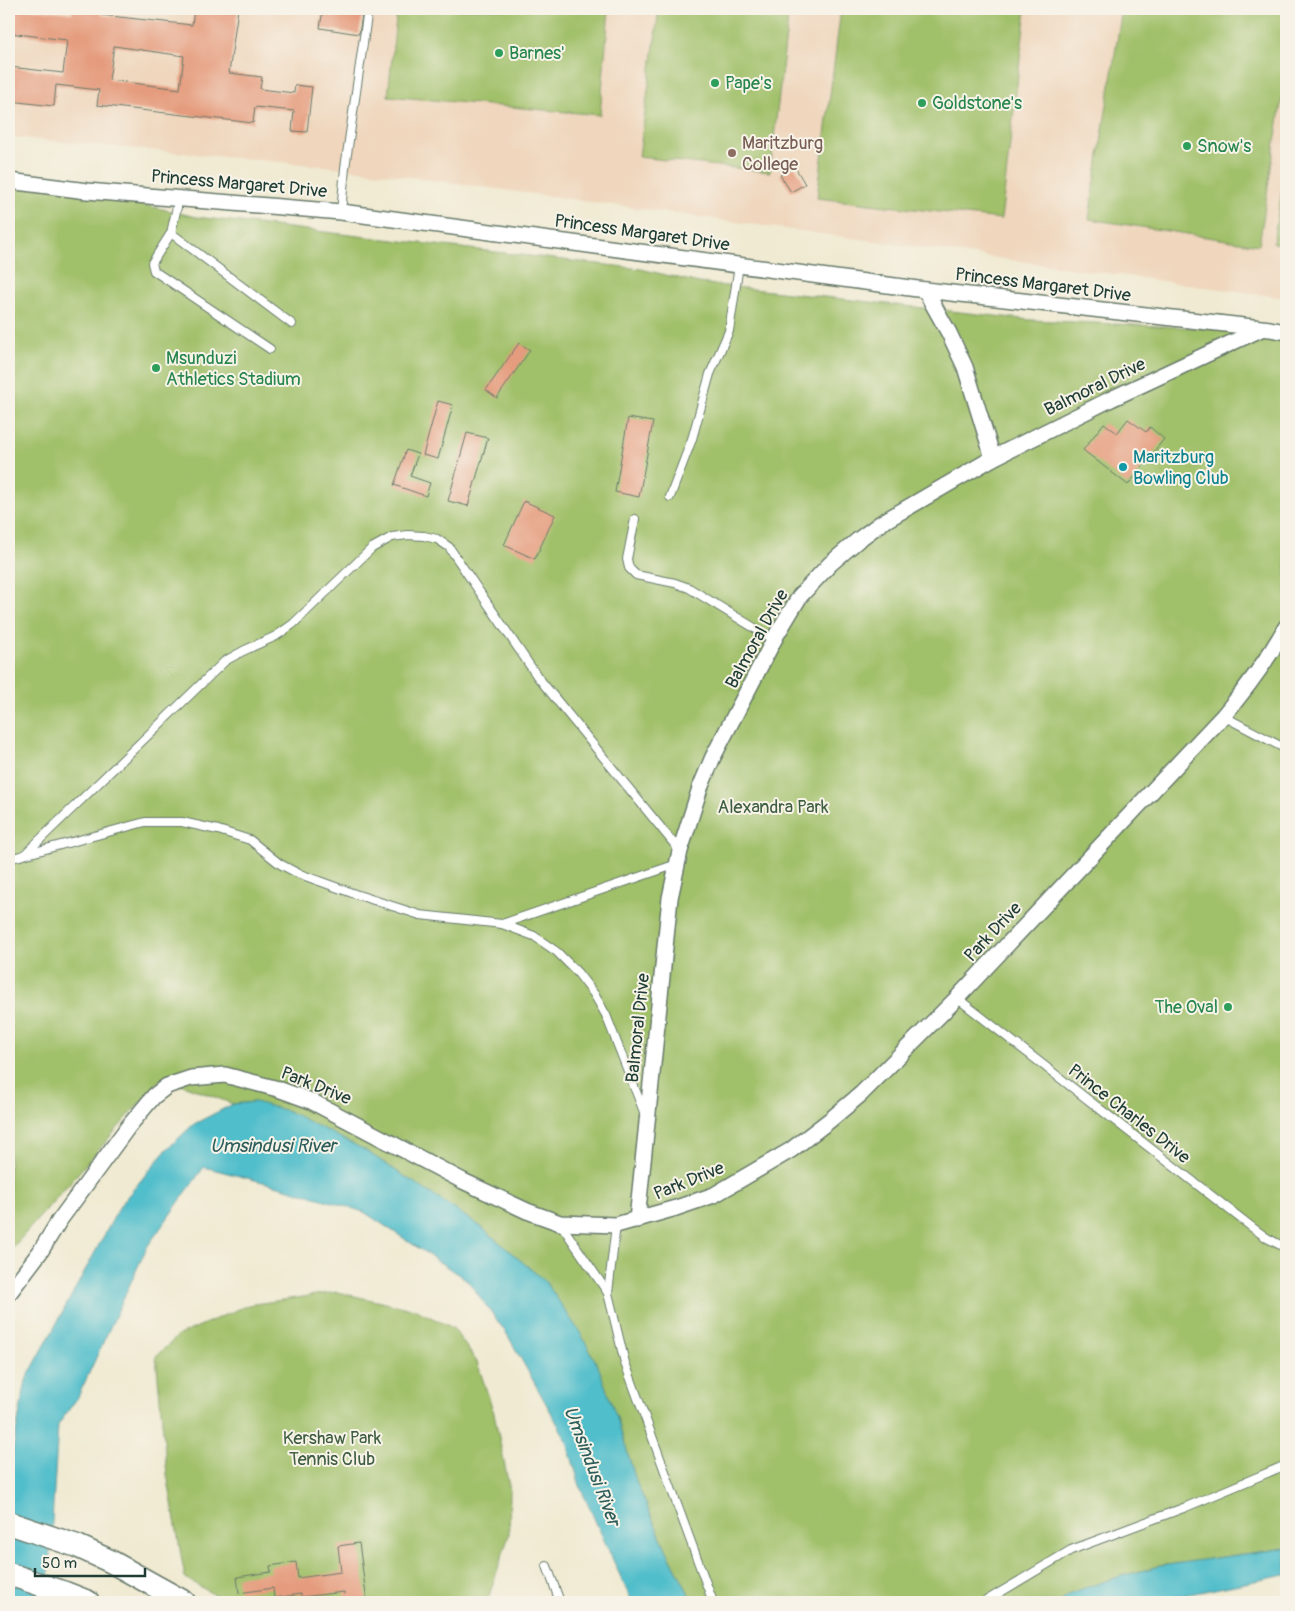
<svg xmlns="http://www.w3.org/2000/svg" width="1295" height="1611" font-family="Pangolin,sans-serif">
	<rect width="100%" height="100%" fill="#f7f3e8"/>
	<filter id="ink" filterUnits="userSpaceOnUse"><feTurbulence type="fractalNoise" baseFrequency=".02" numOctaves="2"/><feDisplacementMap in="SourceGraphic" scale="10" xChannelSelector="R" yChannelSelector="G"/><feConvolveMatrix kernelMatrix="1 2 1 2 8 2 1 2 1" color-interpolation-filters="sRGB"/></filter>
	<filter id="wash" filterUnits="userSpaceOnUse"><feTurbulence type="fractalNoise" baseFrequency=".0096" numOctaves="4" result="noise"/><feDisplacementMap in="SourceGraphic" scale="20" xChannelSelector="R" yChannelSelector="G"/><feGaussianBlur stdDeviation="1.12" result="paint"/><feColorMatrix in="noise" values="0 0 0 0 0 0 0 0 0 0 0 0 0 0 0 0 0 1.4 0 .05"/><feComposite in="paint" operator="in"/></filter>
	<g filter="url(#wash)">
		<rect width="100%" height="100%" fill="#f0ead2"/>
		<path fill="#efd6bc" d="M9 9H1286V298L345 168 9 137Z"/>
		<g fill="#a0c069" stroke="#607e4e">
			<path d="M397 9H609L600 115 388 96Z"/>
			<path d="M659 9H789L770 172 639 157Z"/>
			<path d="M841 9H1026L1001 219 817 198Z"/>
			<path d="M1122 9H1270L1286 11V72L1259 245 1089 219Z"/>
			<path d="M1286 166V245L1273 243Z"/>
			<path d="M9 173 196 217 641 269 699 283 1031 320 1286 332V1548L1160 1566 1115 1578 1070 1593 1060 1602H693L667 1551 637 1484 617 1418 546 1282 480 1226 363 1149 255 1102 233 1104 167 1079 159 1081 9 1252Z"/>
			<path d="M337 1292 416 1310 453 1328 477 1362 494 1413 510 1491 509 1535 487 1602H227L185 1578 167 1474 156 1356 179 1335 248 1305Z"/>
		</g>
		<g fill="#51becb" stroke="#387e80">
			<path d="M255 1102 288 1111 363 1149 480 1226 546 1282 581 1334 598 1366 617 1418 637 1484 667 1551 693 1602H632L581 1489 566 1439 507 1334 468 1281 364 1212 286 1188 204 1167 147 1247 78 1397 58 1425 47 1602H9V1469L26 1380 121 1204 168 1148 194 1124 233 1104Z"/>
			<path d="M1286 1548V1575L1275 1577 1164 1599 1156 1602H1060L1070 1593 1115 1578 1160 1566Z"/>
		</g>
		<g id="blocks">
			<g fill="#e59b7d" fill-rule="evenodd">
				<path d="M9 9H30L72 13 73 9H102L101 15 192 25 194 9H238L229 73 262 77 260 89 294 93 295 85 312 87 307 132 292 131 294 111 255 107 253 123 97 105 99 90 56 85 54 106 9 101V67L63 73 67 40 9 33ZM114 46 184 56 180 89 109 80Z"/>
				<path d="M323 9H363L359 34 320 28Z"/>
				<path d="M795 167 805 184 791 192 780 175Z"/>
				<path d="M519 343 530 350 497 398 486 390Z"/>
				<path d="M438 401 453 405 438 459 423 455Z"/>
				<path d="M628 418 653 422 639 497 615 492Z"/>
				<path d="M1128 419 1146 432 1150 427 1164 439 1128 485 1083 450 1104 423 1117 433Z"/>
				<path d="M467 433 488 438 468 506 448 501Z"/>
				<path d="M406 450 418 454 410 476 430 483 426 496 394 485Z"/>
				<path d="M524 501 555 515 535 559 504 545Z"/>
				<path d="M359 1543 367 1602H345L344 1592 301 1597V1594L274 1598 273 1588 239 1593 237 1577 271 1572 270 1566 296 1562 298 1578 341 1572 338 1546Z"/>
			</g>
		</g>
	</g>
	<g filter="url(#ink)">
		<use href="#blocks" fill-opacity="0" stroke="#687a6b" stroke-width="1"/>
		<g fill="none" stroke-linecap="round" stroke-linejoin="round">
			<g stroke="#687a6b" stroke-width="10">
				<g id="lane">
					<path d="M179 198 171 233 152 263 154 271 270 349"/>
					<path d="M341 212 345 168 368 9"/>
					<path d="M171 233 292 324"/>
					<path d="M670 497 692 439 710 374 729 331 739 265"/>
					<path d="M635 519 627 559 629 568 636 575 675 583 689 588 774 640"/>
					<path d="M1223 716 1286 749"/>
					<path d="M25 854 225 661 243 651 276 636 293 624 372 548 392 537 408 535 424 536 437 539 449 547 537 676 680 851"/>
					<path d="M9 859 145 822H182L218 830 250 840 280 864 297 873 355 894 420 915 502 924 534 936 557 952 577 972 594 994 606 1015 644 1112"/>
					<path d="M502 924 677 864"/>
					<path d="M957 998 1253 1228 1267 1238 1286 1248"/>
					<path d="M560 1223 608 1293"/>
					<path d="M616 1225 608 1293 625 1363 713 1602"/>
					<path d="M547 1566 560 1602"/>
					<path d="M984 1602 1071 1550 1186 1507 1286 1465"/>
				</g>
			</g>
			<g stroke="#687a6b" stroke-width="18">
				<g id="street">
					<path d="M9 181 87 191 341 212 925 290 1270 329 1286 332"/>
					<path d="M925 290 949 333 965 367 993 458"/>
					<path d="M637 1220 670 898 680 851 700 788 713 757 777 634 800 596 830 564 858 540 881 523 993 458 1111 399 1261 329"/>
					<path d="M9 1293 40 1252 59 1221 128 1127 154 1096 167 1086 191 1078 225 1075 278 1089 311 1101 463 1181 527 1211 560 1223 616 1225 676 1208 714 1195 791 1150 830 1120 861 1094 957 998 1223 716C1247 688 1268 659 1286 627"/>
				</g>
			</g>
			<g stroke="#687a6b" stroke-width="25">
				<g id="primary">
					<path d="M9 1523 77 1546 110 1561 184 1602"/>
					<path d="M9 1574 65 1593 88 1602"/>
				</g>
			</g>
			<use href="#lane" stroke="#fff" stroke-width="8"/>
			<use href="#street" stroke="#fff" stroke-width="15"/>
			<use href="#primary" stroke="#fff" stroke-width="22"/>
		</g>
	</g>
	<g fill="#2e9e5b" stroke="#f7f3e8" stroke-width="2">
		<circle cx="499" cy="53" r="5"/>
		<circle cx="715" cy="83" r="5"/>
		<circle cx="922" cy="103" r="5"/>
		<circle cx="1187" cy="146" r="5"/>
		<circle cx="156" cy="368" r="5"/>
		<circle cx="1228" cy="1007" r="5"/>
	</g>
	<circle fill="#8d6e63" stroke="#f7f3e8" stroke-width="2" cx="732" cy="153" r="5"/>
	<circle fill="#0f9aa8" stroke="#f7f3e8" stroke-width="2" cx="1123" cy="467" r="5"/>
	<g text-anchor="middle" dominant-baseline="central" stroke-width="4" stroke-linejoin="round" paint-order="stroke">
		<g font-size="18" fill="#27864d" stroke="#f7f3e8" text-anchor="start">
			<text x="509" y="53">Barnes'</text>
			<text x="725" y="83">Pape's</text>
			<text x="932" y="103">Goldstone's</text>
			<text x="1197" y="146">Snow's</text>
			<text x="166" y="358">Msunduzi<tspan x="166" dy="21">Athletics Stadium</tspan></text>
			<text x="1218" y="1007" text-anchor="end">The Oval</text>
		</g>
		<g font-size="18" fill="#785e54" stroke="#f7f3e8" text-anchor="start">
			<text x="742" y="143">Maritzburg<tspan x="742" dy="21">College</tspan></text>
		</g>
		<g font-size="18" fill="#1f3d34" stroke="#f7f3e8">
			<text transform="translate(239 184) rotate(5)">Princess Margaret Drive</text>
			<text transform="translate(642 233) rotate(8)">Princess Margaret Drive</text>
			<text transform="translate(1043 285) rotate(7)">Princess Margaret Drive</text>
			<text transform="translate(1095 387) rotate(-26)">Balmoral Drive</text>
			<text transform="translate(757 639) rotate(-61)">Balmoral Drive</text>
			<text transform="translate(993 932) rotate(-47)">Park Drive</text>
			<text transform="translate(638 1028) rotate(-84)">Balmoral Drive</text>
			<text transform="translate(316 1086) rotate(22)">Park Drive</text>
			<text transform="translate(1129 1114) rotate(38)">Prince Charles Drive</text>
			<text transform="translate(689 1181) rotate(-22)">Park Drive</text>
		</g>
		<g font-size="18" fill="#0d838f" stroke="#f7f3e8" text-anchor="start">
			<text x="1133" y="457">Maritzburg<tspan x="1133" dy="21">Bowling Club</tspan></text>
		</g>
		<g font-size="18" fill="#3f5e41" stroke="#f7f3e8">
			<text x="773" y="807">Alexandra Park</text>
			<text x="332" y="1438">Kershaw Park<tspan x="332" dy="21">Tennis Club</tspan></text>
		</g>
		<g font-size="19" font-style="italic" fill="#2c5d5a" stroke="#f7f3e8">
			<text x="273" y="1146">Umsindusi River</text>
			<text transform="translate(592 1466) rotate(69)">Umsindusi River</text>
		</g>
	</g>
	<rect width="1295" height="1611" fill="none" stroke="#f7f3e8" stroke-width="30"/>
	<path d="M35 1568v8h110v-8" fill="none" stroke="#1f3d34" stroke-width="2.5"/>
	<text x="42" y="1568" font-size="15" fill="#1f3d34" stroke="#f7f3e8" stroke-width="4" paint-order="stroke">50 m</text>
</svg>
